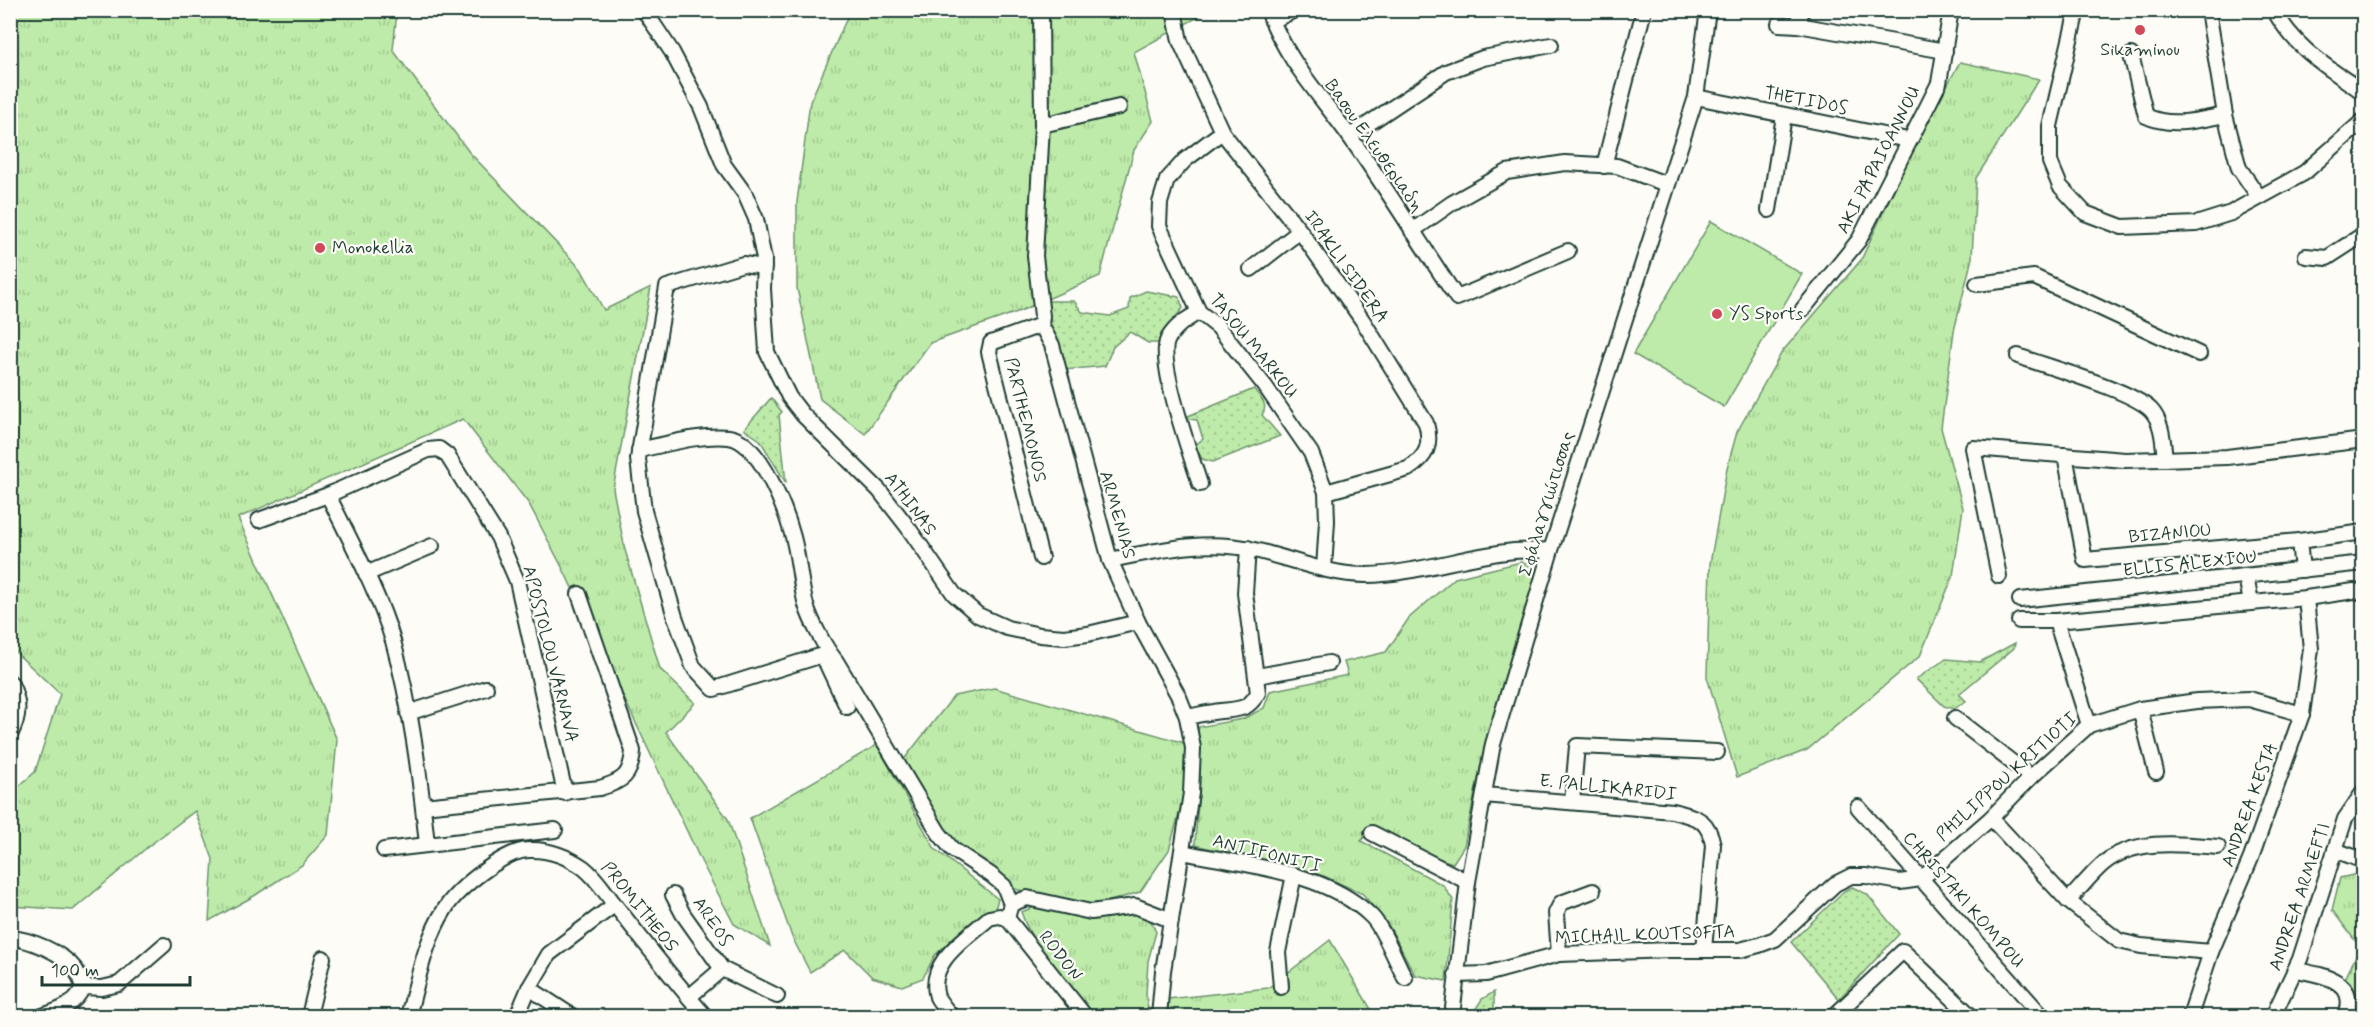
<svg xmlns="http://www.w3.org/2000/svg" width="2374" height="1027" font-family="Mynerve,sans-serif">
	<defs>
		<pattern id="grass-tufts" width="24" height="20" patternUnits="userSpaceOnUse" patternTransform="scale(1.5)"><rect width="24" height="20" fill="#beeba9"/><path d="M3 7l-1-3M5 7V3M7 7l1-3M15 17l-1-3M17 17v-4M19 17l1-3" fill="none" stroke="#a3ca92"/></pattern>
		<pattern id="park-dots" width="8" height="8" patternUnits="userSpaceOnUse" patternTransform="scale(1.5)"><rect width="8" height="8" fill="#beeba9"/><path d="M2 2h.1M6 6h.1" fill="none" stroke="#a3ca92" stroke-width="1.8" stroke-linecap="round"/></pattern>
	</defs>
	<rect width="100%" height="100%" fill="#fdfcf7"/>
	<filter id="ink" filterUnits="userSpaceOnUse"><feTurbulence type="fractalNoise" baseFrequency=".0167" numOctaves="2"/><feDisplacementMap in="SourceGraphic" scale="12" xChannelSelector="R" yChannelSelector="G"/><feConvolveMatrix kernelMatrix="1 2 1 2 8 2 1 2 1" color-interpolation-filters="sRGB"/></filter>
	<g filter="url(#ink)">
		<g fill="url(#grass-tufts)" stroke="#6e946e" stroke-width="1.5">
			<path d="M10 11H397L393 50 469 152 581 269 604 310 651 287 613 489 625 550 660 669 695 703 666 732 728 819 770 946 734 924 702 863 564 571 529 504 463 419 238 518 337 740 328 835 302 865 254 896 209 921 213 859 195 811 150 845 73 910 11 906V793L35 772 60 694 11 648Z"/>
			<path d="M850 11H1209L1134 52 1153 121 1134 150 1100 276 1020 311 930 343 865 434 820 399 797 288V202L810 102Z"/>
			<path d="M1960 62 2039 79 1976 178 1972 258 1954 331 1941 428 1963 508 1953 576 1920 656 1807 750 1737 777 1707 677 1710 564 1727 468 1737 432 1782 352 1861 260 1917 140Z"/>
			<path d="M1521 562 1537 569 1486 740 1464 846 1453 863 1430 856 1374 826 1361 841 1443 885 1453 900 1446 981 1415 975 1390 928 1363 894 1324 876 1195 845 1200 774 1198 727 1243 719 1264 708 1270 691 1348 675 1344 662 1386 652 1409 618 1455 578Z"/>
			<path d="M994 688 1185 743V792L1169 850 1140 892 1103 903 1081 905 1015 889 964 850 941 827 901 763 954 696Z"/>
			<path d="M877 745 935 849 998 899 995 909 970 924 935 955 923 978 902 986 872 977 845 950 810 972 792 937 750 818Z"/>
			<path d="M2357 874 2363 877V1016H2354L2359 1000 2345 979 2360 947 2332 910 2340 878Z"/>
			<path d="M1035 907 1095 920 1126 913 1150 919 1156 932 1148 961 1146 995 1149 1016H1096L1092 1013C1066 982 1034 951 1021 912Z"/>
			<path d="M1330 940 1375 1016H1168V999L1268 988Z"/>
		</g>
		<g fill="url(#park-dots)" stroke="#6e946e" stroke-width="1.5">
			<path d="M1146 291 1179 297 1183 308 1163 332 1158 343H1148L1130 332 1113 347 1105 366 1064 370 1049 316 1048 301H1074L1082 312 1110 316 1129 309 1130 298Z"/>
			<path d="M1254 389C1261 398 1269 405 1262 415L1280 436 1213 462 1202 459 1195 445 1203 439 1197 420 1189 419 1188 416Z"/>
			<path d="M771 398 782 412 779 415 786 483 760 440 744 429Z"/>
			<path d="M2015 643 2014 648 1959 694 1966 701 1954 709 1944 706 1916 679 1946 659 1980 662Z"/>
			<path d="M1852 887 1867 894 1899 934 1839 999 1791 942 1844 891Z"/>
			<path d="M1494 992V1016H1471L1482 999Z"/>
		</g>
		<path fill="#beeba9" stroke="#6e946e" stroke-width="1.5" d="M1711 221 1802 274 1724 407 1633 354Z"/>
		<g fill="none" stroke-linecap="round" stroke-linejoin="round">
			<g stroke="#1f3d34" stroke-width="18">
				<g id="minor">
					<path d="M644 10 672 52 701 107 724 165 745 194 756 219 764 259 763 289 767 352 789 397 803 415 879 490 907 526 954 594 978 615 1007 628 1040 635 1064 637 1088 634 1138 622"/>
					<path d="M1041 10 1042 125 1035 256 1042 316 1041 325 1052 345 1110 560 1138 622 1179 697 1187 717 1193 748 1191 793 1163 971 1159 1016"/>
					<path d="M1174 10 1180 41 1222 132 1300 231 1363 321 1426 423C1432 445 1427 457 1408 469L1326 492"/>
					<path d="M1268 10C1285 59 1321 96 1350 137 1388 190 1421 245 1457 298L1568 251"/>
					<path d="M2077 10 2050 126V162L2060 186 2085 213 2122 227 2196 224 2231 213 2304 173 2364 120"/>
					<path d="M2208 10 2225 115 2239 168 2259 197"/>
					<path d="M2274 10C2296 50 2328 67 2364 93"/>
					<path d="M1272 21 1295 10"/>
					<path d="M1779 24 1798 25 1945 51"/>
					<path d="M1798 25 1802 10"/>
					<path d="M2131 55 2146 116C2171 128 2199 120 2225 115"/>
					<path d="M1696 97 1908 140"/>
					<path d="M1042 125 1119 107"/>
					<path d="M1222 132 1185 160 1167 180 1160 203 1159 226 1199 312 1218 327 1265 386 1311 453 1326 492 1327 521 1324 569"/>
					<path d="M1350 136 1446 72 1483 58 1551 45"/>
					<path d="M1604 166 1644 10"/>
					<path d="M1769 210 1784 116"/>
					<path d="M1412 231 1452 203 1507 172 1565 163 1617 166 1666 184"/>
					<path d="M2306 256 2327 258 2364 234"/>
					<path d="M764 267 743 264 667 287 638 459 644 511 675 617 693 666 714 689 829 653"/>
					<path d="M1251 269 1300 231"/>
					<path d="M1977 284 2034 277 2199 354"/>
					<path d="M1803 309 1859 240 1928 105 1939 83 1951 10"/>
					<path d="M1199 312C1187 319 1175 326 1168 339 1156 360 1192 458 1200 484"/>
					<path d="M1041 325 991 343 989 352 1041 558"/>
					<path d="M2018 356C2048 367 2131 390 2151 410 2163 423 2163 443 2165 459"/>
					<path d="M639 450C668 444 700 434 729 437 760 441 786 511 793 537 799 559 800 583 806 605 811 621 825 648 836 661L939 833 952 849 991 875 1004 886 1011 904 1007 918"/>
					<path d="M2065 455 2085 560 2299 541 2364 532"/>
					<path d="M328 495C350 540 379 593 393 641 411 706 420 777 427 844"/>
					<path d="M259 520 328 495 428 450 439 449 447 455 498 537 517 581 565 793"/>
					<path d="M2299 541 2302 570"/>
					<path d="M1110 560C1156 551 1203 539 1250 549 1288 557 1326 575 1366 575 1416 574 1464 556 1514 551 1526 550 1539 551 1551 550"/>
					<path d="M366 574 432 546"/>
					<path d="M1999 576 1973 448 2125 460 2227 457 2364 440"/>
					<path d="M2246 576 2251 603"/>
					<path d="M2020 600 2364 563"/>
					<path d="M2019 621H2056L2306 598 2354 591 2364 593"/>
					<path d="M2056 621 2089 725"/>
					<path d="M823 656 847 707"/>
					<path d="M1257 676 1329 663"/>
					<path d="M10 682C20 701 20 716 10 735"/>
					<path d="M2140 709 2156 772"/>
					<path d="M408 713 486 688"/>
					<path d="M1187 717C1198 715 1210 712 1221 711 1240 709 1248 710 1258 693L1245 593 1248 548"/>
					<path d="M1955 718 2031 777"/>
					<path d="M1484 795 1673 811C1697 818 1708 818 1713 845L1704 950"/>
					<path d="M1572 802 1577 746 1717 752"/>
					<path d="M423 806 600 788C623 781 631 776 633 751L579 594"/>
					<path d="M1858 807 2042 1016"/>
					<path d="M1991 818 2068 901 2119 941 2141 946 2211 952"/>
					<path d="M1372 833 1468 882"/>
					<path d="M384 850 555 830"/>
					<path d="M2335 850 2364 861"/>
					<path d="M1182 852C1243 865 1326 871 1372 917 1383 928 1397 963 1405 978"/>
					<path d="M673 895 683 914 722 969 777 996"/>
					<path d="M2068 901C2080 889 2091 874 2104 863 2135 838 2181 844 2218 847"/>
					<path d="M1011 904 1027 898 1091 912 1135 906 1171 920"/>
					<path d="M1007 918 1085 1016"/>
					<path d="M10 938C30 939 63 953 75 969 79 974 81 982 83 987"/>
					<path d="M1559 954 1556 913 1561 903 1593 891"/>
					<path d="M2296 970C2322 975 2359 980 2346 1016"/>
					<path d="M1456 975 1486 974 1559 954 1670 950H1740L1759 945 1775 939 1835 884 1851 876H1866L1900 882 1921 879 1991 818 2031 777 2089 725 2140 709 2197 701 2249 699 2302 714"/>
					<path d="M83 987 102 988 119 984 164 945"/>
					<path d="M1281 987 1278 952 1294 875"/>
					<path d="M529 988 572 1016"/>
					<path d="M689 997 722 969"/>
					<path d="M42 1016C60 1010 74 1006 83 987"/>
					<path d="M309 1016 323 958"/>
					<path d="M408 1016C418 981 425 940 445 909 457 889 505 850 529 850 548 849 569 857 584 868 599 880 607 896 619 910 647 946 675 982 705 1016"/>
					<path d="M517 1016 529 988 549 954 614 905"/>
					<path d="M951 1016C947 1010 940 1003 937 997 926 962 967 938 989 918L999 916 1007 918"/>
					<path d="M1452 1016 1468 882 1493 744 1551 550 1696 97 1708 10"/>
					<path d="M1834 1016 1903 951 1971 1016"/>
					<path d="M2190 1016 2211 952 2251 858 2302 714 2311 649 2306 598"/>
					<path d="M2273 1016 2300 959 2345 819 2364 791"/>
				</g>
			</g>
			<use href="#minor" stroke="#fdfcf7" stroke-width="14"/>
		</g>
	</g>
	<g fill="#d1495b" stroke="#fdfcf7" stroke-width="2">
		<circle cx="2140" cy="30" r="6"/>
		<circle cx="320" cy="248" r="6"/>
		<circle cx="1717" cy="314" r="6"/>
	</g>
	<g text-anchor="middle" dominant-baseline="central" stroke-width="4.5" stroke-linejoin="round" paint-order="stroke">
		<g font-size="18" fill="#1f3d34" stroke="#fdfcf7" text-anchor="start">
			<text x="2140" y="50" text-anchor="middle">Sikaminou</text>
			<text x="332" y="248">Monokellia</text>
			<text x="1729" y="314">YS Sports</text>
		</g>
		<g font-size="18" fill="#1f3d34" stroke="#fdfcf7">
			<text transform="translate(1806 101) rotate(11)">THETIDOS</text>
			<text transform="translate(1374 146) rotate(55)">Βασου Ελευθεριαδη</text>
			<text transform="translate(1879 160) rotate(-63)">AKI PAPAIOANNOU</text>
			<text transform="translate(1346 267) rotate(55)">IRAKLI SIDERA</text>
			<text transform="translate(1253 346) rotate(51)">TASOU MARKOU</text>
			<text transform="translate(1025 420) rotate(76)">PARTHEMONOS</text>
			<text transform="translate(910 504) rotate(53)">ATHINAS</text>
			<text transform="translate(1547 504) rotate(-73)">Σφάλαγγιώτισσας</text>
			<text transform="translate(1117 515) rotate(74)">ARMENIAS</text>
			<text transform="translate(2170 534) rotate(-5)">BIZANIOU</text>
			<text transform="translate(2190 564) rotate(-6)">ELLIS ALEXIOU</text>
			<text transform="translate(550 654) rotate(76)">APOSTOLOU VARNAVA</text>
			<text transform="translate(2007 777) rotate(-42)">PHILIPPOU KRITIOTI</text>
			<text transform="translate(1608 788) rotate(6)">E. PALLIKARIDI</text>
			<text transform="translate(2250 805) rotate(-70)">ANDREA KESTA</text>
			<text transform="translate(1267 854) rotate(14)">ANTIFONITI</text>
			<text transform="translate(2300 897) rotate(-71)">ANDREA ARMEFTI</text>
			<text transform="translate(1963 900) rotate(49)">CHRISTAKI KOMPOU</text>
			<text transform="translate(639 907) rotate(51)">PROMITHEOS</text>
			<text transform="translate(712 922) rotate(56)">AREOS</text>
			<text transform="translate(1645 935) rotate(-2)">MICHAIL KOUTSOFTA</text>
			<text transform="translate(1060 956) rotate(52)">RODON</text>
		</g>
	</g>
	<rect width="2374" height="1027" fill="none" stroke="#fdfcf7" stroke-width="36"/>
	<rect x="18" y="18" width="2338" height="991" fill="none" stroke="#1f3d34" stroke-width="2" filter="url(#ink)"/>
	<path d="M42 976v9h148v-9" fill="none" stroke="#1f3d34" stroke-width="3"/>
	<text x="51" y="976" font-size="18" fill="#1f3d34" stroke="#fdfcf7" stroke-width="4.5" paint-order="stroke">100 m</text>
</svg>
